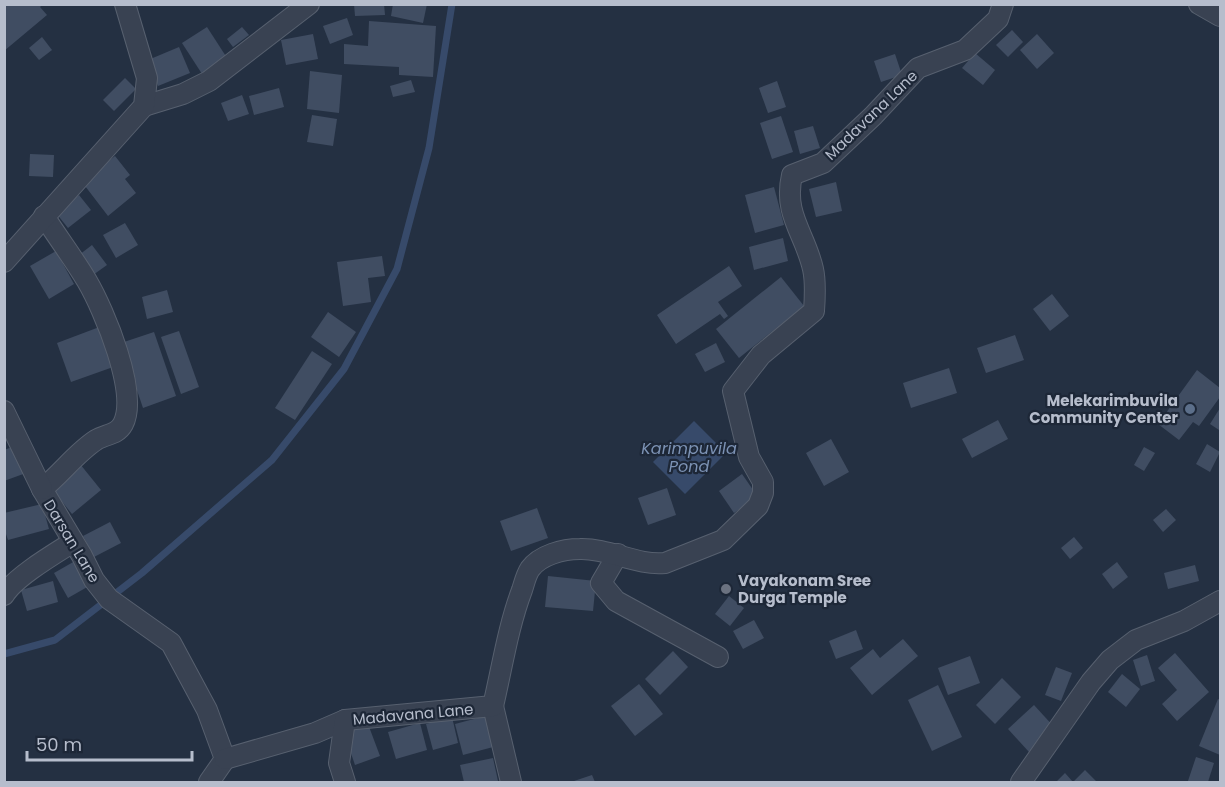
<svg xmlns="http://www.w3.org/2000/svg" width="1225" height="787" font-family="Poppins,sans-serif">
	<rect width="100%" height="100%" fill="#243042"/>
	<path fill="#374a6a" d="M694 421 726 453 685 494 653 462Z"/>
	<g fill="none" stroke-linecap="round" stroke-linejoin="round">
		<path stroke="#374a6a" stroke-width="7" d="M4 654 55 640 142 573 272 460 344 369 397 269 429 148 452 4"/>
	</g>
	<g fill="#404d62">
		<path d="M7 4H43L40 7 47 15 4 51V7Z"/>
		<path d="M354 4H384L385 15 355 16Z"/>
		<path d="M393 4H427L423 23 391 16Z"/>
		<path d="M347 18 353 35 330 44 323 26Z"/>
		<path d="M369 21 436 26 433 77 399 75V67L344 64V44L368 46Z"/>
		<path d="M207 27 229 61 204 77 182 43Z"/>
		<path d="M242 27 249 35 233 47 227 39Z"/>
		<path d="M1012 30 1023 42 1008 57 996 45Z"/>
		<path d="M313 34 318 59 286 65 281 40Z"/>
		<path d="M1037 34 1054 53 1037 69 1020 50Z"/>
		<path d="M42 37 52 50 39 60 29 48Z"/>
		<path d="M179 47 190 73 158 86 148 60Z"/>
		<path d="M975 53 995 70 983 85 962 68Z"/>
		<path d="M895 54 902 75 881 82 874 61Z"/>
		<path d="M310 71 342 75 339 113 307 109Z"/>
		<path d="M125 78 136 89 114 111 103 100Z"/>
		<path d="M411 80 415 92 393 97 390 86Z"/>
		<path d="M777 81 786 107 768 113 759 88Z"/>
		<path d="M279 88 284 107 254 115 249 96Z"/>
		<path d="M242 95 249 114 228 121 221 103Z"/>
		<path d="M312 115 337 119 333 146 307 142Z"/>
		<path d="M781 116 793 152 772 159 760 123Z"/>
		<path d="M813 126 820 148 800 154 794 131Z"/>
		<path d="M30 154 54 155 53 177 29 176Z"/>
		<path d="M115 156 130 175 125 179 136 193 108 216 82 182Z"/>
		<path d="M836 182 842 211 816 217 809 189Z"/>
		<path d="M774 187 784 225 755 233 745 195Z"/>
		<path d="M79 195 91 210 68 228 56 213Z"/>
		<path d="M125 223 138 245 116 258 103 235Z"/>
		<path d="M783 238 788 261 754 270 749 247Z"/>
		<path d="M92 245 107 265 93 275 79 255Z"/>
		<path d="M56 251 74 284 49 299 30 266Z"/>
		<path d="M382 256 385 276 368 278 371 302 343 306 337 262Z"/>
		<path d="M729 266 742 286 718 302 728 316 724 319 720 314 676 344 657 315Z"/>
		<path d="M781 277 804 306 739 358 716 329Z"/>
		<path d="M167 290 173 312 147 319 142 297Z"/>
		<path d="M1052 294 1069 316 1050 331 1033 309Z"/>
		<path d="M328 312 356 332 339 357 311 337Z"/>
		<path d="M102 326 116 366 71 382 57 343Z"/>
		<path d="M179 331 199 387 181 394 161 337Z"/>
		<path d="M154 332 176 396 143 408 121 343Z"/>
		<path d="M1015 335 1024 360 986 373 977 348Z"/>
		<path d="M716 343 725 362 705 372 695 354Z"/>
		<path d="M312 351 332 364 295 420 275 408Z"/>
		<path d="M949 368 957 393 911 408 903 383Z"/>
		<path d="M1197 370 1220 388V397L1199 426 1193 422 1179 440 1158 424Z"/>
		<path d="M1220 408V428L1219 430 1210 424Z"/>
		<path d="M998 420 1008 439 972 458 962 439Z"/>
		<path d="M831 439 849 472 824 486 806 453Z"/>
		<path d="M1207 444 1220 452 1210 472 1196 464Z"/>
		<path d="M15 446 26 473 4 481V450Z"/>
		<path d="M1144 447 1155 453 1144 471 1134 465Z"/>
		<path d="M80 464 101 490 72 514 51 488Z"/>
		<path d="M742 474 758 497 734 513 719 491Z"/>
		<path d="M667 488 676 515 648 525 638 498Z"/>
		<path d="M42 504 49 529 8 540 4 528V513Z"/>
		<path d="M537 508 548 538 511 551 500 521Z"/>
		<path d="M1166 509 1176 520 1163 532 1153 520Z"/>
		<path d="M110 522 121 543 94 557 83 536Z"/>
		<path d="M1074 537 1083 548 1070 559 1061 548Z"/>
		<path d="M75 561 89 586 68 598 54 573Z"/>
		<path d="M1117 562 1128 577 1113 589 1102 574Z"/>
		<path d="M1195 565 1199 581 1168 589 1164 573Z"/>
		<path d="M548 576 596 581 593 611 545 607Z"/>
		<path d="M53 581 58 602 27 611 21 590Z"/>
		<path d="M729 596 744 608 730 626 715 614Z"/>
		<path d="M754 620 764 638 743 649 733 631Z"/>
		<path d="M856 630 863 649 836 659 829 641Z"/>
		<path d="M903 639 918 656 872 695 850 668 873 649 880 658Z"/>
		<path d="M673 651 688 667 660 695 645 679Z"/>
		<path d="M1175 653 1209 692 1177 721 1162 704 1177 690 1158 668Z"/>
		<path d="M1147 655 1155 681 1141 686 1133 660Z"/>
		<path d="M970 656 980 683 948 695 938 668Z"/>
		<path d="M1056 667 1072 673 1061 701 1045 695Z"/>
		<path d="M1122 674 1140 689 1126 707 1108 692Z"/>
		<path d="M1002 678 1021 697 995 724 976 705Z"/>
		<path d="M639 684 663 714 635 736 611 706Z"/>
		<path d="M938 685 962 737 932 751 908 700Z"/>
		<path d="M1218 699 1220 700V755L1199 746Z"/>
		<path d="M1034 705 1055 728 1029 752 1008 729Z"/>
		<path d="M489 715 497 746 463 755 455 724Z"/>
		<path d="M452 717 458 743 433 750 426 724Z"/>
		<path d="M420 723 427 750 396 759 388 732Z"/>
		<path d="M368 724 380 756 355 765 344 733Z"/>
		<path d="M1196 757 1214 763 1208 782 1188 781Z"/>
		<path d="M493 758 498 781 464 782 460 765Z"/>
		<path d="M1085 770 1097 782H1056L1065 773 1073 782Z"/>
		<path d="M592 775 595 782H571Z"/>
	</g>
	<g fill="none" stroke-linecap="round" stroke-linejoin="round">
		<g stroke="#57606f" stroke-width="22">
			<g id="street">
				<path d="M1199 4 1220 16"/>
				<path d="M144 106 183 94 209 81 309 4"/>
				<path d="M44 216C58 238 74 259 87 281 104 310 139 393 123 424 117 435 106 434 96 440 76 453 61 474 42 489L82 556 94 580 109 599 171 643 207 710 225 759 209 782"/>
				<path d="M4 262 144 106 147 78 125 4"/>
				<path d="M4 411 42 489"/>
				<path d="M618 554 601 583 616 601 718 657"/>
				<path d="M4 595C15 577 54 554 73 542"/>
				<path d="M493 706 511 782"/>
				<path d="M225 759 315 733 345 720 493 706C502 668 508 627 522 590 524 584 526 575 530 569 540 555 563 549 580 549 609 548 637 566 665 563L723 540 758 506 763 493V482L749 457 733 391 761 355 814 311C815 297 816 282 813 269 805 233 783 215 792 175L823 163 873 116 918 68 965 50 998 19 1003 4"/>
				<path d="M345 782 339 763 345 720"/>
				<path d="M1021 782 1091 682 1110 660 1136 640 1184 621 1220 601"/>
			</g>
		</g>
		<use href="#street" stroke="#394252" stroke-width="20"/>
	</g>
	<circle fill="#5c6f8a" stroke="#1d2737" stroke-width="2" cx="1190" cy="409" r="6"/>
	<circle fill="#6b7280" stroke="#1d2737" stroke-width="2" cx="726" cy="589" r="6"/>
	<g text-anchor="middle" dominant-baseline="central" stroke-width="4.5" stroke-linejoin="round" paint-order="stroke">
		<g font-size="15" fill="#b6bdcc" stroke="#1d2737">
			<text transform="translate(871 115) rotate(-44)">Madavana Lane</text>
			<text transform="translate(72 541) rotate(59)">Darsan Lane</text>
			<text transform="translate(413 714) rotate(-5)">Madavana Lane</text>
		</g>
		<g font-size="15" font-weight="bold" fill="#b6bdcc" stroke="#1d2737" text-anchor="end">
			<text x="1178" y="400">Melekarimbuvila<tspan x="1178" dy="17">Community Center</tspan></text>
			<text x="738" y="580" text-anchor="start">Vayakonam Sree<tspan x="738" dy="17">Durga Temple</tspan></text>
		</g>
		<g font-size="16" font-style="italic" fill="#7c92b4" stroke="#1d2737">
			<text x="689" y="448">Karimpuvila<tspan x="689" dy="18">Pond</tspan></text>
		</g>
	</g>
	<rect width="1225" height="787" fill="none" stroke="#b6bdcc" stroke-width="12"/>
	<path d="M27 751v9h165v-9" fill="none" stroke="#b6bdcc" stroke-width="3"/>
	<text x="36" y="751" font-size="18" fill="#b6bdcc" stroke="#1d2737" stroke-width="4.5" paint-order="stroke">50 m</text>
</svg>
